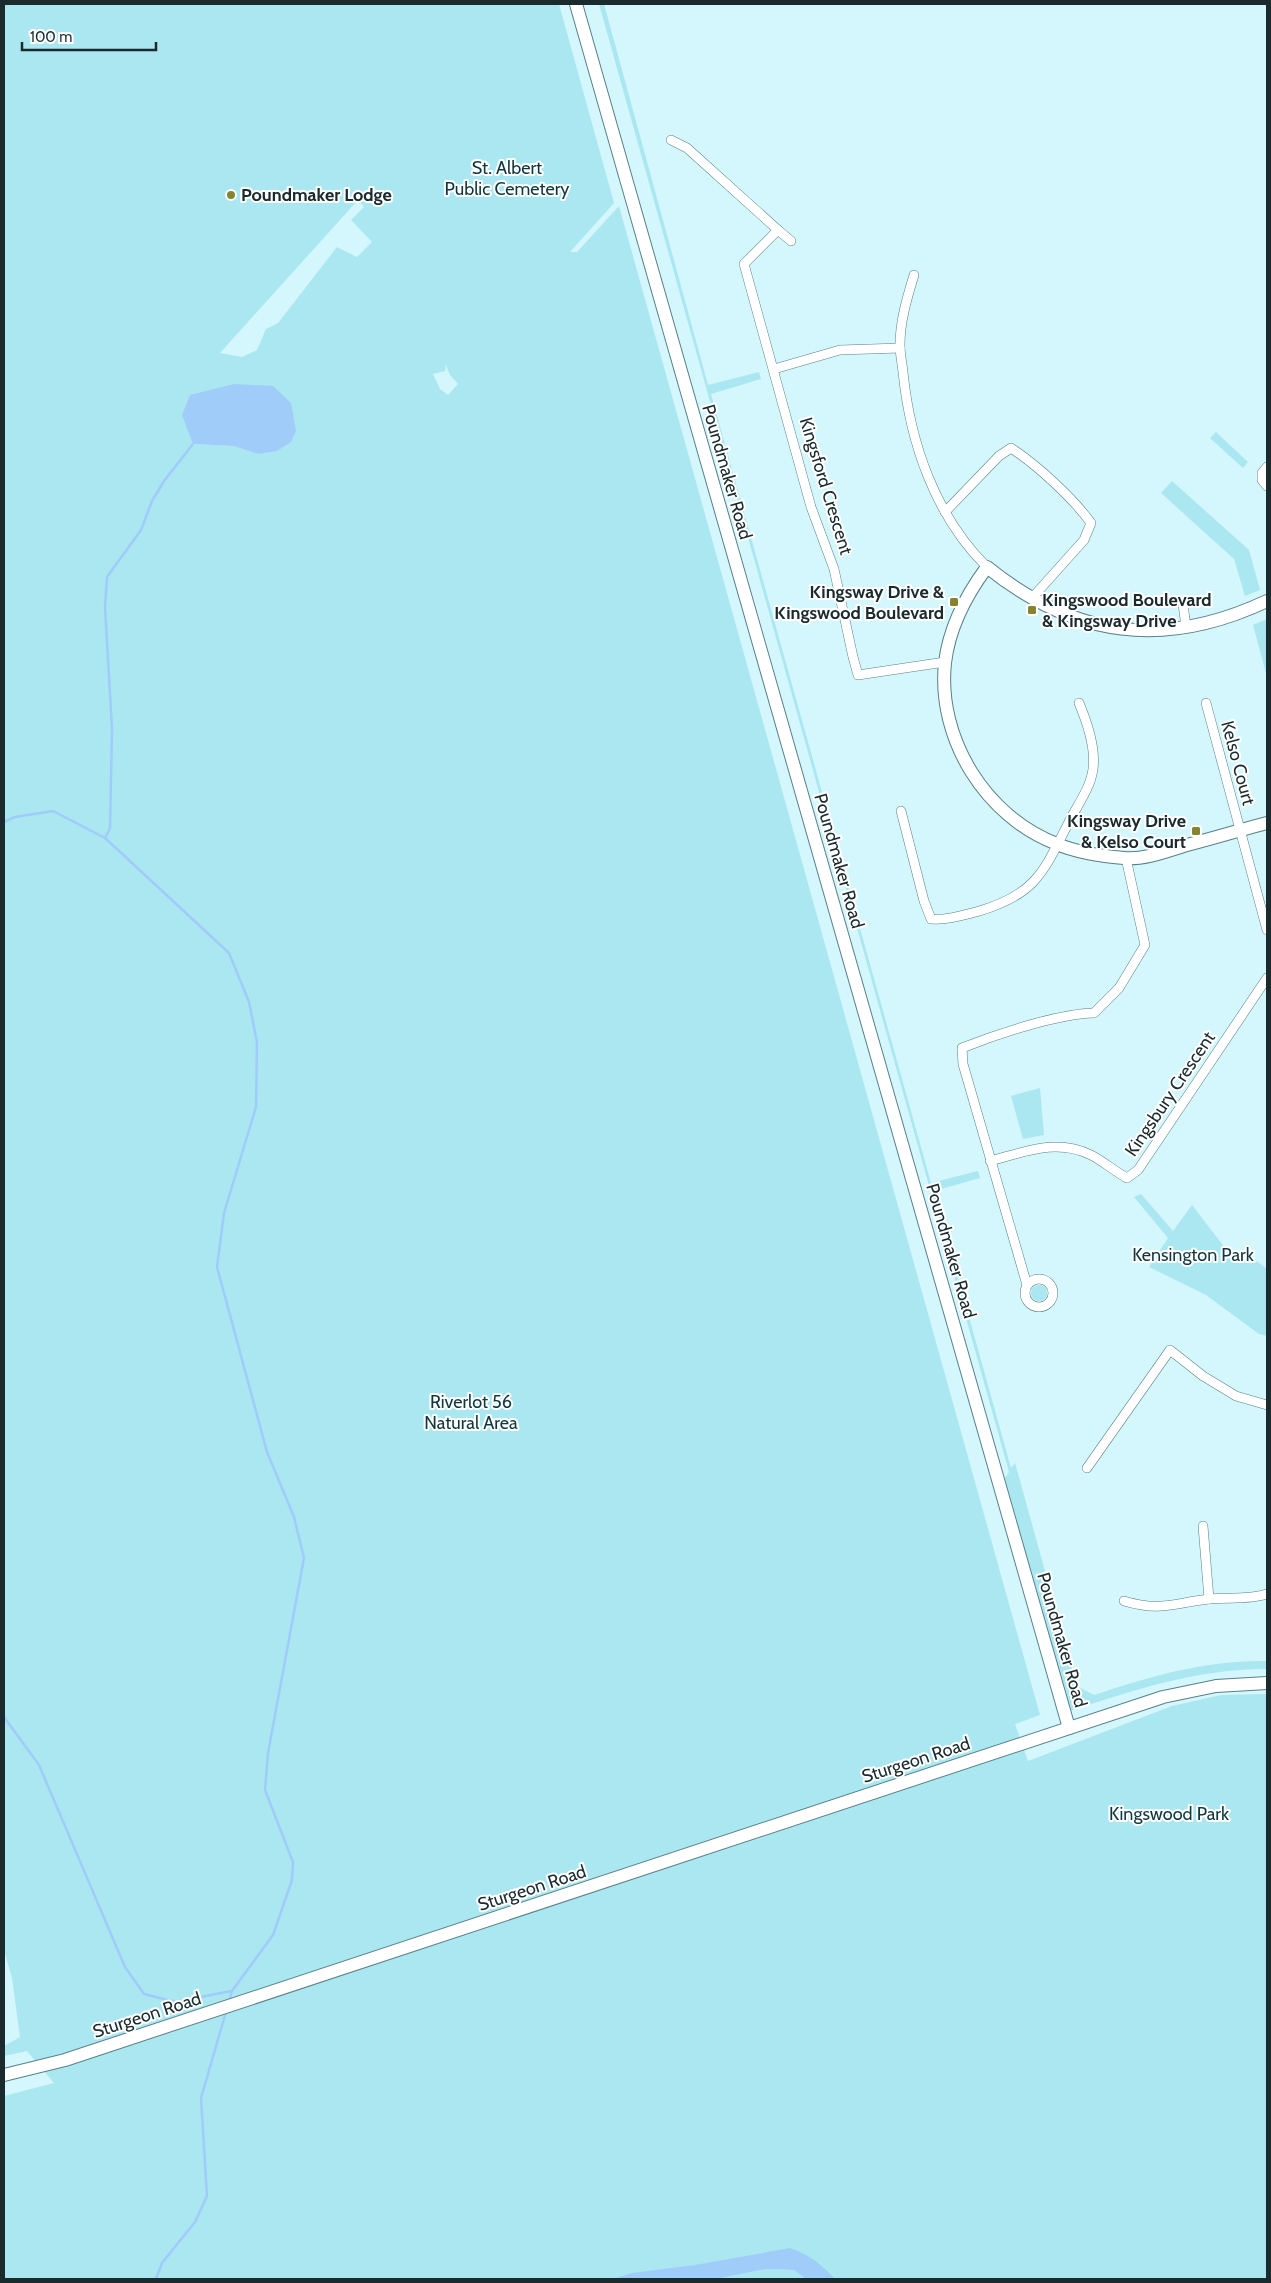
<svg xmlns="http://www.w3.org/2000/svg" width="1271" height="2283" font-family="Cabin,sans-serif">
	<rect width="100%" height="100%" fill="#d4f6fd"/>
	<g fill="#abe7f1" fill-rule="evenodd">
		<path d="M4 4H559L614 203 570 252H577L619 206 1040 1715 1015 1724 1028 1761 1172 1706 1221 1695 1267 1694V2279H821L798 2265 651 2279H4V2096L54 2083 27 2051 4 2056V2046L20 2037 12 1978 4 1950V1902L5 1904 4 1897ZM358 200 364 207 351 220 372 242 357 257 337 247 278 323 266 329 257 350 242 357 220 353ZM446 365 450 375 458 384 448 395 440 389 433 374 445 371ZM291 442 258 454 233 446 193 444Z"/>
		<path d="M599 4H604L708 385 759 372 761 379 711 394 931 1183 978 1171 980 1178 934 1191 1011 1468 1015 1463 1077 1686 1094 1695C1151 1676 1206 1660 1267 1661V1669C1195 1669 1135 1690 1067 1712L1003 1481 1009 1472Z"/>
		<path d="M1216 432 1248 462 1243 468 1210 438Z"/>
		<path d="M1172 481 1249 550 1260 590 1245 596 1234 559 1161 493Z"/>
		<path d="M1267 619V677L1253 625Z"/>
		<path d="M1040 1088 1044 1135 1023 1139 1011 1096Z"/>
		<path d="M1141 1194 1173 1231 1192 1205 1225 1248 1258 1262 1267 1269V1336L1259 1334 1206 1295 1149 1267 1168 1238 1134 1197Z"/>
		<circle cx="1039" cy="1293" r="8"/>
		<path d="M767 2269 794 2270 806 2279H716Z"/>
	</g>
	<g fill="#a0ccfa">
		<path d="M234 384 273 386 291 403 296 431 291 442 277 451 258 454 233 446 193 444 182 415 190 395Z"/>
		<path d="M790 2248C810 2255 821 2264 835 2279H806L794 2270 767 2269 716 2279H613L632 2273 695 2265Z"/>
	</g>
	<g fill="none" stroke-linecap="round" stroke-linejoin="round">
		<g stroke="#a0ccfa" stroke-width="2.5">
			<path d="M4 822 15 817 53 811 105 838 229 953 249 1002 257 1042 256 1107 224 1213 217 1267 267 1452 294 1517 304 1558 268 1753 265 1790 293 1862 292 1880 273 1935 232 1991 229 2002"/>
			<path d="M105 838 110 828 112 729 105 607 107 577 141 530 152 501 164 481 193 444"/>
			<path d="M4 1717 39 1765 125 1967 144 1994 176 2002 231 1991"/>
			<path d="M156 2279 162 2263 195 2222 207 2196 201 2098 226 2012"/>
		</g>
		<g stroke="#588087" stroke-width="10">
			<g id="street">
				<path d="M671 140 687 148 778 230"/>
				<path d="M791 241 778 230 744 264 811 507 834 569 853 657 858 675 945 662"/>
				<path d="M914 275C907 298 900 321 900 345 900 354 902 363 903 372 910 442 935 516 987 567"/>
				<path d="M774 369 840 350 900 348"/>
				<path d="M1267 467 1262 473V480L1267 486"/>
				<path d="M945 512 999 456 1011 448C1037 465 1073 498 1091 523L1084 540 1032 598"/>
				<path d="M1183 604 1186 627"/>
				<path d="M1206 703 1267 930"/>
				<path d="M901 811 924 901 931 919C947 920 960 916 976 912 1038 894 1043 872 1071 818 1079 803 1091 786 1093 769 1096 747 1087 722 1079 703"/>
				<path d="M990 1161C1025 1152 1056 1138 1091 1155 1103 1161 1114 1171 1127 1178L1138 1170 1267 978"/>
				<circle cx="1039" cy="1293" r="14"/>
				<path d="M1027 1285 963 1064 962 1048C997 1034 1057 1014 1094 1013L1119 988 1145 945 1126 858"/>
				<path d="M1087 1468 1170 1350 1203 1376 1236 1396 1267 1405"/>
				<path d="M1203 1526 1209 1599"/>
				<path d="M1124 1601C1160 1612 1174 1603 1209 1599 1228 1597 1249 1600 1267 1594"/>
			</g>
		</g>
		<g stroke="#588087" stroke-width="14">
			<g id="secondary">
				<path d="M576 4 1069 1728"/>
				<path d="M1267 601C1165 649 1075 638 987 567 967 594 949 628 945 663 937 739 986 817 1057 844 1078 853 1101 856 1124 858 1144 860 1167 851 1187 845 1214 838 1240 830 1267 823"/>
				<path d="M4 2075 65 2060 1163 1697 1216 1686 1267 1683"/>
			</g>
		</g>
		<use href="#street" stroke="#fff" stroke-width="9"/>
		<use href="#secondary" stroke="#fff" stroke-width="12"/>
	</g>
	<g fill="#85852f" stroke="#fff" stroke-width="2">
		<circle cx="231" cy="195" r="5"/>
		<rect x="949" y="597" width="10" height="10" rx="2.5"/>
		<rect x="1027" y="605" width="10" height="10" rx="2.5"/>
		<rect x="1191" y="826" width="10" height="10" rx="2.5"/>
	</g>
	<g text-anchor="middle" dominant-baseline="central" stroke-width="4" stroke-linejoin="round" paint-order="stroke">
		<g font-size="18" fill="#11373e" stroke="#fff">
			<text x="507" y="168">St. Albert<tspan x="507" dy="21">Public Cemetery</tspan></text>
			<text x="1193" y="1255">Kensington Park</text>
			<text x="471" y="1402">Riverlot 56<tspan x="471" dy="21">Natural Area</tspan></text>
			<text x="1169" y="1814">Kingswood Park</text>
		</g>
		<g font-size="18" font-weight="bold" fill="#1a2a2d" stroke="#fff" text-anchor="start">
			<text x="241" y="195">Poundmaker Lodge</text>
			<text x="944" y="592" text-anchor="end">Kingsway Drive &amp;<tspan x="944" dy="21">Kingswood Boulevard</tspan></text>
			<text x="1042" y="600">Kingswood Boulevard<tspan x="1042" dy="21">&amp; Kingsway Drive</tspan></text>
			<text x="1186" y="821" text-anchor="end">Kingsway Drive<tspan x="1186" dy="21">&amp; Kelso Court</tspan></text>
		</g>
		<g font-size="18" fill="#1a2a2d" stroke="#fff">
			<text transform="translate(727 472) rotate(74)">Poundmaker Road</text>
			<text transform="translate(826 486) rotate(73)">Kingsford Crescent</text>
			<text transform="translate(1238 763) rotate(75)">Kelso Court</text>
			<text transform="translate(839 861) rotate(74)">Poundmaker Road</text>
			<text transform="translate(1170 1094) rotate(-56)">Kingsbury Crescent</text>
			<text transform="translate(951 1251) rotate(74)">Poundmaker Road</text>
			<text transform="translate(1062 1640) rotate(74)">Poundmaker Road</text>
			<text transform="translate(916 1760) rotate(-18)">Sturgeon Road</text>
			<text transform="translate(532 1888) rotate(-18)">Sturgeon Road</text>
			<text transform="translate(147 2015) rotate(-18)">Sturgeon Road</text>
		</g>
	</g>
	<rect width="1271" height="2283" fill="none" stroke="#1a2a2d" stroke-width="10"/>
	<path d="M22 42v8h134v-8" fill="none" stroke="#1a2a2d" stroke-width="2.5"/>
	<text x="30" y="42" font-size="15" fill="#1a2a2d" stroke="#ffffff" stroke-width="4" paint-order="stroke">100 m</text>
</svg>
